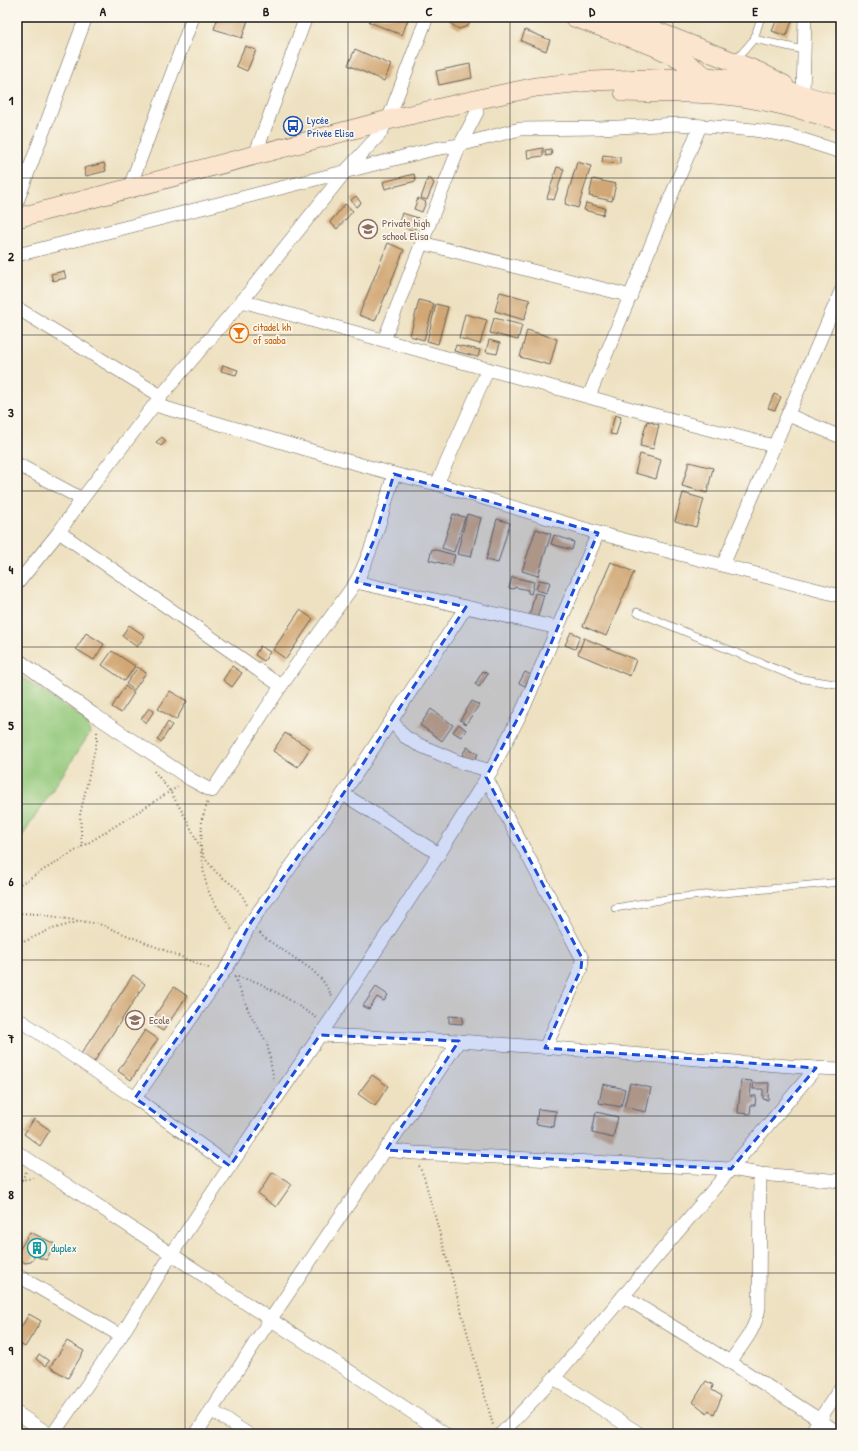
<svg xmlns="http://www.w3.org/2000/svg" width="858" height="1451" font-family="'Patrick Hand',sans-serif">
	<rect width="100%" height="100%" fill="#fbf7ec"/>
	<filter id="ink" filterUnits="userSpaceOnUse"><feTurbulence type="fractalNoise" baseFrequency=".025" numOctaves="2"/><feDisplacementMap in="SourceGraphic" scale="8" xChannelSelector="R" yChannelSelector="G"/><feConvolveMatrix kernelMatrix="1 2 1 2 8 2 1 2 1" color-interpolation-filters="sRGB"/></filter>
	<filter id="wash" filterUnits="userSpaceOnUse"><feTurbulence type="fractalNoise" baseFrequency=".012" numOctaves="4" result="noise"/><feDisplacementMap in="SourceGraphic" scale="16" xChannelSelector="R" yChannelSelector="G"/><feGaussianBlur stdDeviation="0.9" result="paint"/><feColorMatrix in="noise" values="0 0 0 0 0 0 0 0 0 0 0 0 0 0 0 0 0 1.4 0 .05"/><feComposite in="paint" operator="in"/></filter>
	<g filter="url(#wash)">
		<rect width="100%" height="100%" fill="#eee1c1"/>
		<path fill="#93c87a" stroke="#58724b" d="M17 674 87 721 90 733 17 844Z"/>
		<g id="blocks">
			<g fill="#d1a774">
				<path d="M218 17H249L242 38 214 29Z"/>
				<path d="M372 17H409L402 35 369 22Z"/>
				<path d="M449 17H472V18L468 26 459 29 451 24Z"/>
				<path d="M778 17H794L786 36 772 31Z"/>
				<path d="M525 30 550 40 546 51 521 41Z"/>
				<path d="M245 46 256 50 247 71 236 66Z"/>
				<path d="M355 49 391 65 384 81 348 65Z"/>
				<path d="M470 64 472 78 439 85 436 71Z"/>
				<path d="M543 148V156L528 158 527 151Z"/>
				<path d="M551 149 552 155 546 156 545 150Z"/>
				<path d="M603 155 620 157V164L602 162Z"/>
				<path d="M577 162 591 166 578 208 565 204Z"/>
				<path d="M104 163 106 171 86 176 84 168Z"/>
				<path d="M557 167 564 169 554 200 547 198Z"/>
				<path d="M414 174 416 181 385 189 383 182Z"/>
				<path d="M428 178H430L434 183 427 200 421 198Z"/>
				<path d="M593 179 616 184 612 201 589 196Z"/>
				<path d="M356 196 361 203 356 207 351 200Z"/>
				<path d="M418 198 426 202 422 212 414 209Z"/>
				<path d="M586 203 605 208 603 215 584 210Z"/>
				<path d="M345 204 353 211 337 229 330 222Z"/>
				<path d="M402 213 418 218 414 231 398 225Z"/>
				<path d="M388 243 404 250 375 321 359 315Z"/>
				<path d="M64 271 66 278 53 281 51 274Z"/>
				<path d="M500 292 530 300 524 320 495 311Z"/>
				<path d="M419 300 434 304 424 340 410 336Z"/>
				<path d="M436 304 448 307 438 344 427 341Z"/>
				<path d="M465 314 487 320 480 344 459 338Z"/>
				<path d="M494 318 522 325 518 340 490 333Z"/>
				<path d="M527 330 557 339 550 365 520 357Z"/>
				<path d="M489 340 500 343 497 354 486 352Z"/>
				<path d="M456 345 480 350 478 357 454 351Z"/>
				<path d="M223 365 238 370 236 375 221 371Z"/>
				<path d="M774 394 781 397 775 410 768 408Z"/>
				<path d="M615 415 621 417 616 435 610 434Z"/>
				<path d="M647 421 659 425 653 449 640 446Z"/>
				<path d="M162 437 166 441 161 446 156 442Z"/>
				<path d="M640 454 661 460 656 479 635 473Z"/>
				<path d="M689 462 713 468 707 493 682 486Z"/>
				<path d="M683 493 704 499 696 527 675 521Z"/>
				<path d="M453 514 465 517 454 552 442 548Z"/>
				<path d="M467 514 481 518 471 557 457 554Z"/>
				<path d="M497 519 510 523 498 563 486 560Z"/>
				<path d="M536 529 551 534 538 576 522 571Z"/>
				<path d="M554 535 574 542 572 550 551 544Z"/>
				<path d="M432 549 455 555 452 566 429 560Z"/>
				<path d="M611 562 634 572 606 636 583 626Z"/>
				<path d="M512 577 534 582 531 594 528 593V590L515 587 514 589 509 588Z"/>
				<path d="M539 580 550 582 547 593 536 590Z"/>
				<path d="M535 593 544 595 537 619 529 617Z"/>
				<path d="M300 610 313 619 286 659 273 650Z"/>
				<path d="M129 625 145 636 137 647 122 636Z"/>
				<path d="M571 632 580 636 575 649 565 645Z"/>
				<path d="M86 633 104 644 94 660 76 649Z"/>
				<path d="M584 638 636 660 630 676 578 654Z"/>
				<path d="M260 646 270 652 264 661 255 655Z"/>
				<path d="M112 651 135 666 125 681 102 665Z"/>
				<path d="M232 666 242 673 232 687 223 680Z"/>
				<path d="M138 667 146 673 134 690 126 684Z"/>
				<path d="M483 671 488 674 479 687 475 684Z"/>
				<path d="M525 672 531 675 525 686 519 683Z"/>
				<path d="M125 686 134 693 121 713 112 707Z"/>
				<path d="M170 691 187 701 176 720 158 709Z"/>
				<path d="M472 701 479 705 466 724 460 720Z"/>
				<path d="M149 708 154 711 146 723 141 719Z"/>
				<path d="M431 709 453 725 442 741 420 725Z"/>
				<path d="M168 722 172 725 161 742 157 740Z"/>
				<path d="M459 724 466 730 461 737 453 732Z"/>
				<path d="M285 733 310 748 298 767 273 751Z"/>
				<path d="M467 747 478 754 473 762 462 755Z"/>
				<path d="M133 975 145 984 94 1062 81 1054Z"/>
				<path d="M174 987 187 996 163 1031 150 1023Z"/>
				<path d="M376 987 388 995 384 1001 377 997 369 1009 363 1006Z"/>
				<path d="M449 1016 463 1017 462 1024 449 1023Z"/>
				<path d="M145 1030 158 1039 131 1080 118 1071Z"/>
				<path d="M372 1075 388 1086 375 1106 358 1094Z"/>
				<path d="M741 1080 752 1081 750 1096H756L755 1105H751L750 1114 738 1113Z"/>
				<path d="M630 1083 651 1088 646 1112 624 1107Z"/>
				<path d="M754 1083H769L768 1100 763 1099V1089H753Z"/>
				<path d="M603 1084 625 1089 621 1107 599 1103Z"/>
				<path d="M538 1109 556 1111 554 1127 536 1124Z"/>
				<path d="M596 1112 618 1117 613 1138 592 1133Z"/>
				<path d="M34 1119 50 1130 40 1146 24 1134Z"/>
				<path d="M273 1172 292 1184 276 1207 258 1194Z"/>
				<path d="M30 1232 55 1244 46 1260 38 1257V1251L31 1262 25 1263 19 1258 17 1254Z"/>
				<path d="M29 1314 41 1321 25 1347 17 1342V1334Z"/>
				<path d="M67 1341 84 1351 68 1378 50 1367Z"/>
				<path d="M39 1354 49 1361 45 1366 36 1359Z"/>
				<path d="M706 1381 713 1385 712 1390 722 1396 714 1415 709 1410 707 1413 693 1402Z"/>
			</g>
		</g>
	</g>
	<g filter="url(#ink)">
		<use href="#blocks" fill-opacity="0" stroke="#666156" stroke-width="1"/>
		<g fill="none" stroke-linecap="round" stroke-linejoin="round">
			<g stroke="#666156" stroke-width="8">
				<g id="lane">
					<path d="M754 39 804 50"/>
					<path d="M735 61 754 39 761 17"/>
					<path d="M637 612 798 678 841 685"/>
					<path d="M615 908 672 898 841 882"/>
				</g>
			</g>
			<g stroke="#666156" stroke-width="14">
				<g id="street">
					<path d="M803 95 805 17"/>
					<path d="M255 155 306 17"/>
					<path d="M129 189 193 17"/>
					<path d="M17 202 86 17"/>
					<path d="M422 243 631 296"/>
					<path d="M17 255 434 149 460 145 520 129 599 128 678 124 754 130 791 136 841 152"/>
					<path d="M242 301 639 411 774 446"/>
					<path d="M17 308 161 396"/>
					<path d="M384 340 460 145 477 112"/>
					<path d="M589 396 700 126"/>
					<path d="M155 405 319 453 394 474 437 484 598 533 841 596"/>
					<path d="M788 415 841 437"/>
					<path d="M17 464 82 499"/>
					<path d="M437 484 488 369"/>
					<path d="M59 532 281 686"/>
					<path d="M723 565 841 291"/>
					<path d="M356 582 558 628"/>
					<path d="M17 584 59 532 82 499 161 396 242 301 345 172 379 135 388 120 427 17"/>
					<path d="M17 659 93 714 190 779 212 791 281 686 356 582C374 548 383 510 394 474"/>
					<path d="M392 721 404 736 417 744 456 761 491 771"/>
					<path d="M486 777 582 958 581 969 545 1048"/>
					<path d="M343 794 439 854"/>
					<path d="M17 1018 135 1098 230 1166"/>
					<path d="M320 1035 459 1041 816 1068 841 1069"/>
					<path d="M135 1098 223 973 233 958 251 922 343 794 466 607"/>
					<path d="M386 1150 414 1153 731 1169 760 1174 841 1181"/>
					<path d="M17 1152C159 1247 303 1340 445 1434"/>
					<path d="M17 1275 121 1336"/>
					<path d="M623 1296 730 1362 820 1420 839 1434"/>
					<path d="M730 1362C743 1343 755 1331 759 1308L760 1174"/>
					<path d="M554 1378 640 1434"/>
					<path d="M211 1410 248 1434"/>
					<path d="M17 1413 49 1434"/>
					<path d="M53 1434 121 1336 171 1255 230 1166 340 1006 439 854 491 771 524 707 598 533"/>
					<path d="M196 1434 262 1332 459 1041"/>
					<path d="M501 1434 554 1378 816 1068"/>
					<path d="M810 1434 841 1387"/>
				</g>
			</g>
			<g stroke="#666156" stroke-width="20">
				<g id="secondary">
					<path d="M574 17 654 46 681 59 706 77V81"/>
					<path d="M620 17 757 71 784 85"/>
					<path d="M624 92C657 93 691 92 725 95 765 99 803 110 841 121"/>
					<path d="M17 218 388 120 484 98 536 87 592 81 706 77 727 79 803 95 841 106"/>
				</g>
			</g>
			<g stroke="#666156" stroke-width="2" stroke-dasharray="1 3" stroke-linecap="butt">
				<path d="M154 771 170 791 187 820 206 860 217 873 240 891 248 907"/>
				<path d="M82 847 80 815 97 740V732"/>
				<path d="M201 847 202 819 208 801"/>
				<path d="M201 852C204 872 204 888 216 905 221 915 229 921 232 931"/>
				<path d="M17 886 85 845 179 786"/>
				<path d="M17 913 39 914 79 921"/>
				<path d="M260 933 263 937 311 969 323 981 332 996"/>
				<path d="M17 945 49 930 81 921 99 924 211 969"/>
				<path d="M234 976 257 982 285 997 317 1018"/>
				<path d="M235 977 249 1012 267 1043 274 1081"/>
				<path d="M419 1166 424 1177 493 1425"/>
				<path d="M22 1180 26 1172"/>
				<path d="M17 1182 22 1180 33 1178"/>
			</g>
			<use href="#lane" stroke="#fff" stroke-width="7"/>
			<use href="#street" stroke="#fff" stroke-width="13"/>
			<use href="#secondary" stroke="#fce5cf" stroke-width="19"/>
		</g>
	</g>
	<path fill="#1d4ed8" fill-opacity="0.2" stroke="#1d4ed8" stroke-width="3" stroke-dasharray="8 5" stroke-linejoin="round" d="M394 474 598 533 524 707 486 777 582 958 581 969 545 1048 816 1068 731 1169 386 1150 459 1041 320 1035 230 1166 135 1098 223 973 251 922 343 794 466 607 356 582 374 540Z"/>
	<path fill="none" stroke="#1c1c1c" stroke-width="1" stroke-opacity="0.55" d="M185 17V1434M348 17V1434M510 17V1434M673 17V1434M17 178H841M17 335H841M17 491H841M17 647H841M17 804H841M17 960H841M17 1116H841M17 1273H841"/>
	<defs>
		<g id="bus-ring" transform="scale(1)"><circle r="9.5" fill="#fbf7ec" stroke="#1a4fb4" stroke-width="1.5"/><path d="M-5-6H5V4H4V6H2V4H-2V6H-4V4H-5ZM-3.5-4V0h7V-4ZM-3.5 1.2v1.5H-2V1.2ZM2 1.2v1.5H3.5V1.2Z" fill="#1a4fb4"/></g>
		<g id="school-ring" transform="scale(1)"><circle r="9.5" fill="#fbf7ec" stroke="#8d6e63" stroke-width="1.5"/><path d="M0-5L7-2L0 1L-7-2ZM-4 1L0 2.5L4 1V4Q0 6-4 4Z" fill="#8d6e63"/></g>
		<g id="bar-ring" transform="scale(1)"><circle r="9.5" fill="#fbf7ec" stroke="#e8710a" stroke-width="1.5"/><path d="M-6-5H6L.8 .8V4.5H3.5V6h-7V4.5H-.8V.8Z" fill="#e8710a"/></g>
		<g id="building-ring" transform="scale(1)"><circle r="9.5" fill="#fbf7ec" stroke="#0f9aa8" stroke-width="1.5"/><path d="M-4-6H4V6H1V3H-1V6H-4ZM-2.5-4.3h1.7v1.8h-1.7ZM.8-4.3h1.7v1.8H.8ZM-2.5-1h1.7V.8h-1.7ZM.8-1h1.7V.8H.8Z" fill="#0f9aa8"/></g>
	</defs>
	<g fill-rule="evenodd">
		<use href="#bus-ring" x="293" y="126"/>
		<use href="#school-ring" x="368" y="229"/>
		<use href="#bar-ring" x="239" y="333"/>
		<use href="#school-ring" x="135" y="1020"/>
		<use href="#building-ring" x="37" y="1248"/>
	</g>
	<g text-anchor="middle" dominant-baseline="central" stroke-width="3.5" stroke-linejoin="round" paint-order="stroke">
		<g font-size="11" fill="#164399" stroke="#fbf7ec" text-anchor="start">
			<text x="307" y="120">Lycée<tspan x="307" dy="13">Privée Elisa</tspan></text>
		</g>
		<g font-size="11" fill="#785e54" stroke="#fbf7ec" text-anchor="start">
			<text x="382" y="223">Private high<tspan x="382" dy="13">school Elisa</tspan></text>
			<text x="149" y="1020">Ecole</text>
		</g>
		<g font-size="11" fill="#c56008" stroke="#fbf7ec" text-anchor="start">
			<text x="253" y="327">citadel kh<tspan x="253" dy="13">of saaba</tspan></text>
		</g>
		<g font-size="11" fill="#0d838f" stroke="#fbf7ec" text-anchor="start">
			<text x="51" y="1248">duplex</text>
		</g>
	</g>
	<rect width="858" height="1451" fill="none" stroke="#fbf7ec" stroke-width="44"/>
	<rect x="22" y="22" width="814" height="1407" fill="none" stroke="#1c1c1c" stroke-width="1.5"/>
	<g font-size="13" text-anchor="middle" font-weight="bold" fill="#1c1c1c">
		<text x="103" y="16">A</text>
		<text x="266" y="16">B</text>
		<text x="429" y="16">C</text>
		<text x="592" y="16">D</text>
		<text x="755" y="16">E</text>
		<text x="11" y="105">1</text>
		<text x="11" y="261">2</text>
		<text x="11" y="417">3</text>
		<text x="11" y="574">4</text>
		<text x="11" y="730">5</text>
		<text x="11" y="886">6</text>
		<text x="11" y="1043">7</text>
		<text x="11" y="1199">8</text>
		<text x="11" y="1355">9</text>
	</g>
</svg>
